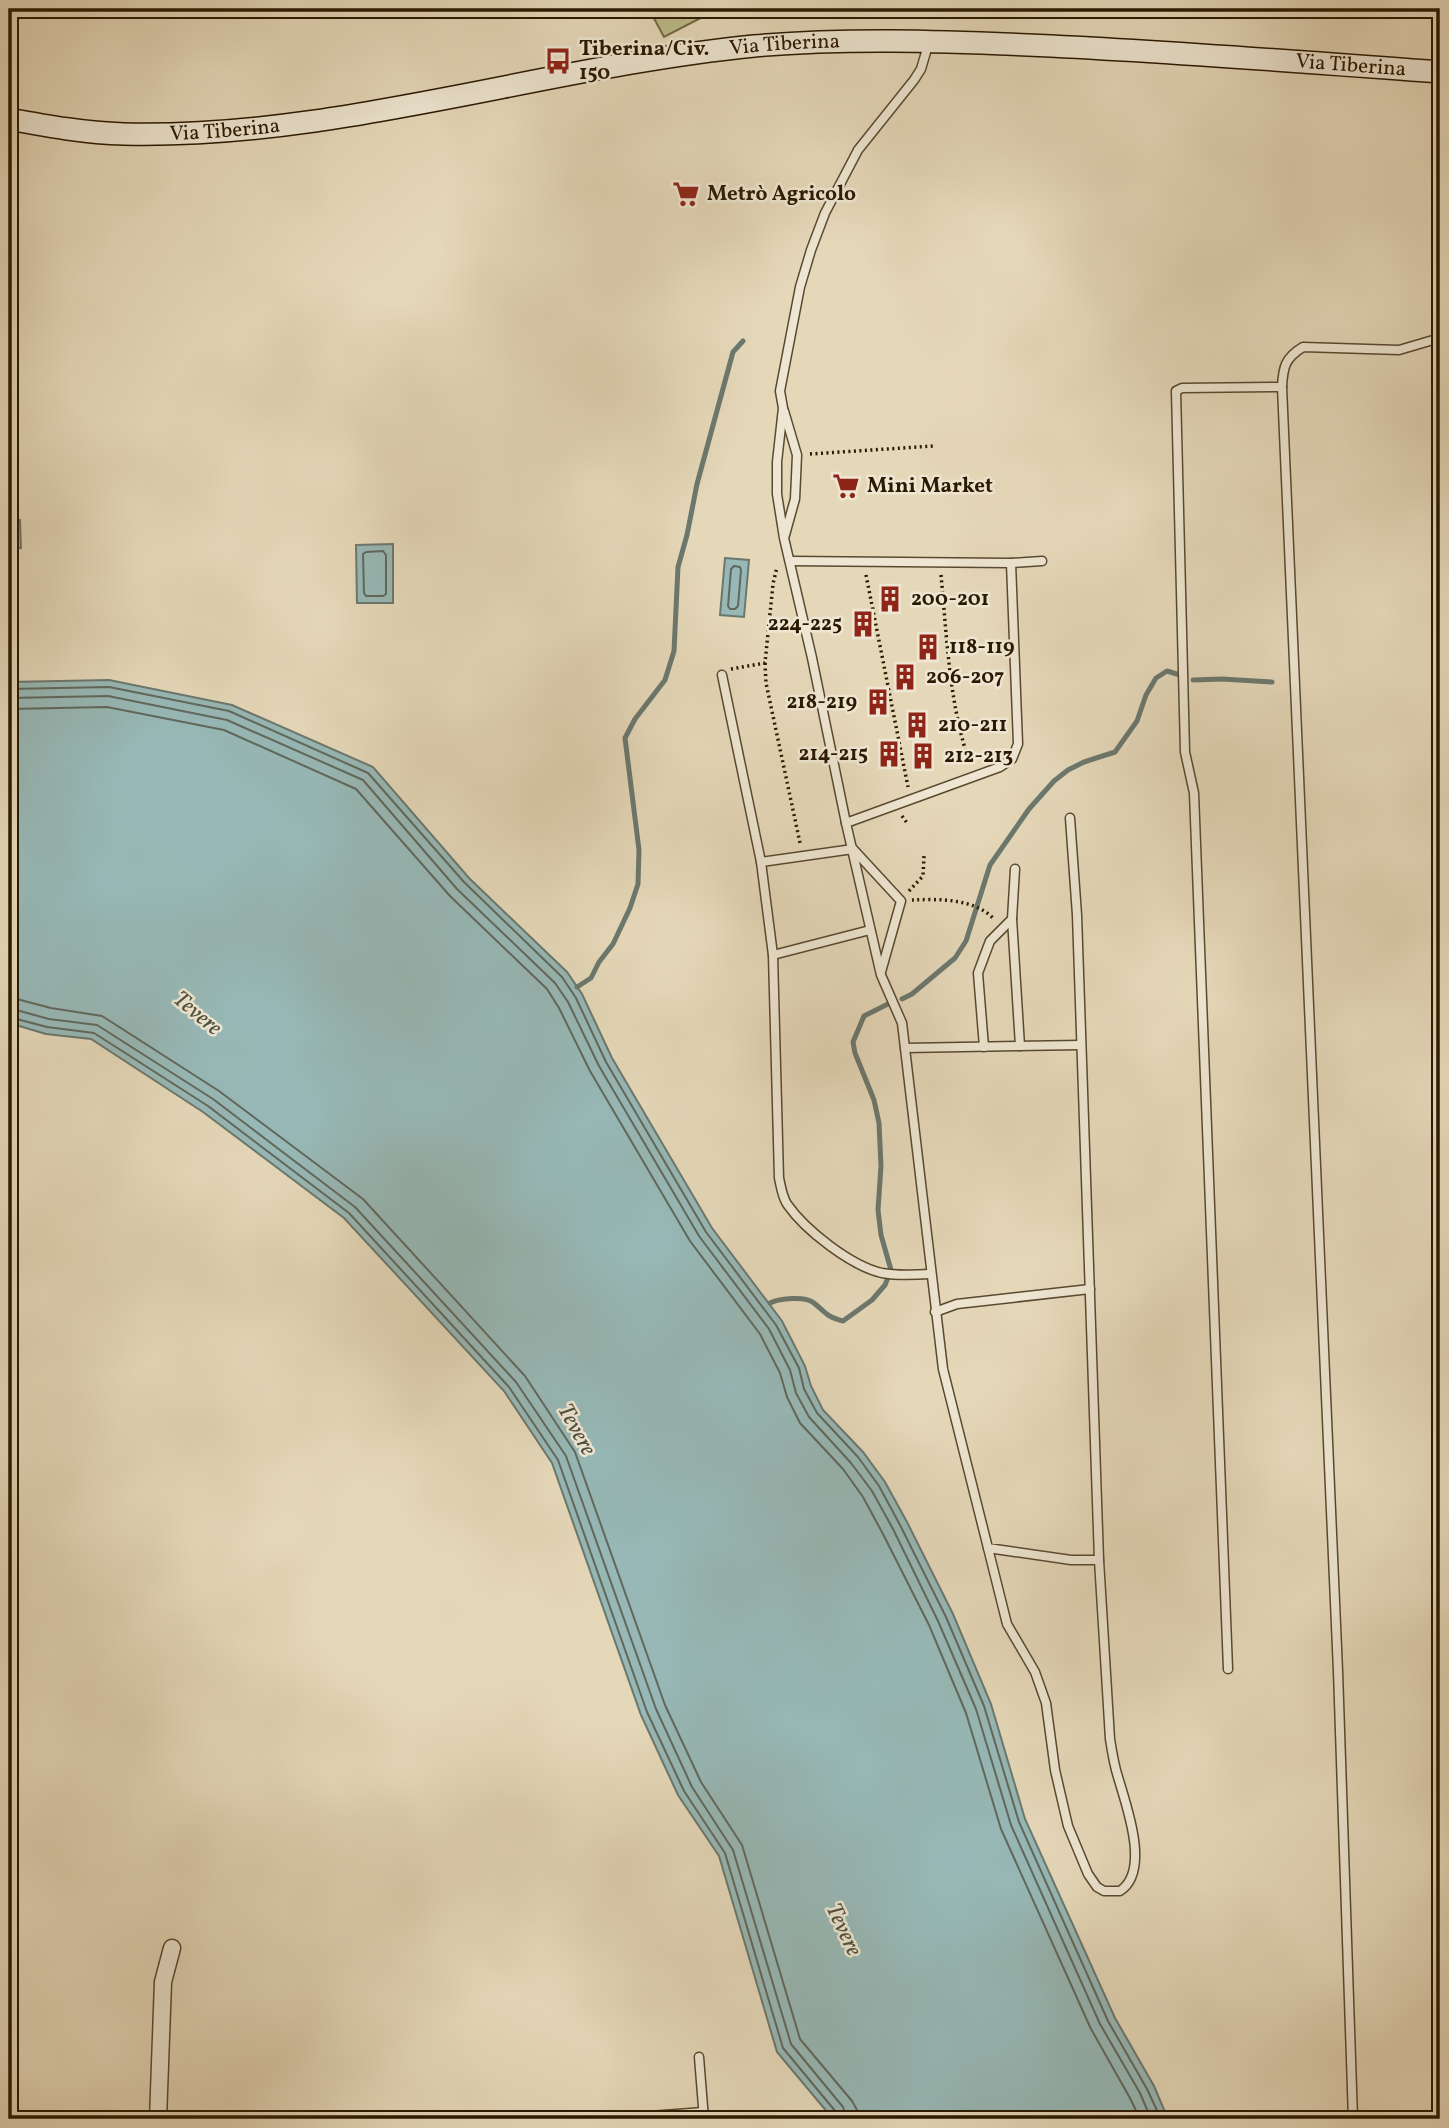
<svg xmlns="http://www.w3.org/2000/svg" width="1449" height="2128" font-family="Vollkorn,serif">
	<rect width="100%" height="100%" fill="#e5d8b9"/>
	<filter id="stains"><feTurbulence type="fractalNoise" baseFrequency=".00286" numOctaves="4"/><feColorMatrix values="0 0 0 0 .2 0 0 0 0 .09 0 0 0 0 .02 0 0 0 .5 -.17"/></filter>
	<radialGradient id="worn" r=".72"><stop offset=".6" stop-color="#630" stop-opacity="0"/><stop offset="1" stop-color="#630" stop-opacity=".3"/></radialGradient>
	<path fill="#bcbc8a" stroke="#736a46" stroke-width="2" d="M649 9H718L664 37Z"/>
	<g fill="#97b8b6" stroke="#6b786e" stroke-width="2">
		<path d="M20 520 21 548 9 549V521Z"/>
		<path d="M393 544V603H357L356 545Z"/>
		<path d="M725 558 749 560 744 617 720 615Z"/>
		<path d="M109 680 232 705 373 767 469 878 567 972 582 994 612 1058 712 1228 782 1321 805 1366 811 1386 823 1410 863 1452 885 1482 907 1522 953 1614 991 1704 1025 1819 1115 2018 1154 2086 1168 2119H833L777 2052 719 1856 678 1795 641 1715 552 1463 504 1391 344 1218 203 1112 91 1039 46 1034 9 1023V682Z"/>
	</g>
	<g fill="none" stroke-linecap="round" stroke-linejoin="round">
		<g stroke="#60685c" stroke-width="2">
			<path d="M383 551 386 555V594L383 596H366L364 593 363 554 366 552Z"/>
			<path d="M734 566 740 567 741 570 738 606 735 609H730L728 606 731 569Z"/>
			<path d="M9 689 109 687 229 711 368 773 464 882 562 977 576 998 606 1062 706 1232 776 1325 799 1368 804 1389 817 1413 858 1457 879 1486 900 1525 946 1617 984 1706 1019 1822 1108 2021 1147 2089 1161 2119"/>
			<path d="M9 698 108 696 227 720 363 780 457 889 555 983 568 1002 599 1066 699 1236 769 1329 790 1370 796 1393 809 1417 851 1463 872 1491 893 1529 938 1621 976 1709 1011 1825 1100 2024 1140 2093 1151 2119"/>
			<path d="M9 709 107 707 224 730 356 789 450 896 547 989 559 1008 590 1071 690 1241 760 1334 780 1373 787 1397 800 1423 843 1469 863 1497 883 1534 929 1625 966 1713 1001 1829 1091 2029 1130 2098 1140 2119"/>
			<path d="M9 997 51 1008 102 1016 219 1091 363 1199 525 1376 575 1452 665 1705 701 1782 742 1845 800 2039 852 2101 857 2110V2119"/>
			<path d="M9 1008 49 1019 97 1025 213 1099 355 1207 516 1382 566 1456 656 1709 692 1787 733 1850 791 2044 843 2107 847 2119"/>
			<path d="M9 1017 47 1027 94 1033 208 1106 349 1213 509 1387 558 1460 647 1712 684 1791 725 1853 783 2048 836 2112 838 2119"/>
		</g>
		<g stroke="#6b786e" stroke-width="5">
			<path d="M1193 680 1222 679 1272 682"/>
			<path d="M577 987 591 978 599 962 613 944 630 908 638 884 639 850 625 738 635 719 665 680 674 651 678 567 687 535 697 484 733 352 743 341"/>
			<path d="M902 999 912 994 955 958 966 941 990 865 1029 809 1054 781 1068 770 1084 762 1115 752 1137 721 1146 695 1156 678 1167 671 1180 675"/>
			<path d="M770 1303C780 1298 806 1296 814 1303 826 1313 827 1317 843 1321L872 1300 885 1285 891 1270 881 1235 878 1210 881 1166 879 1123 874 1100 855 1053 853 1042 864 1016 888 1004"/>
		</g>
		<g stroke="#59492f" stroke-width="11">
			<g id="lane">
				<path d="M929 42 921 69 914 80 858 150 825 213 811 250 800 287 780 391 783 408 777 462V494L784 538 812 658 846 823 881 975 902 1023 943 1369 988 1548 1071 1560H1099"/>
				<path d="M1282 387 1338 1671 1353 2119"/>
				<path d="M784 411 797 455 795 499 785 535"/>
				<path d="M790 561 1011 563 1042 561"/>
				<path d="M722 675 761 862 773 955 779 1178C781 1187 782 1196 787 1204 805 1230 851 1266 882 1273 898 1276 914 1275 930 1274"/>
				<path d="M846 823 1000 767 1012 759 1018 744 1011 563"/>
				<path d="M761 862 853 849 901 901 881 972"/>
				<path d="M1012 919 1020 1046"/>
				<path d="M773 955 870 930"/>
				<path d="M984 1047 978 973 990 941 1012 919 1015 869"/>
				<path d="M905 1048 1081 1045"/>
				<path d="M935 1312 957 1304 1090 1289"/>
				<path d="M988 1548 1007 1624 1035 1672 1046 1703 1055 1770 1068 1826 1088 1874 1097 1887 1104 1891H1120C1151 1871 1126 1805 1118 1777 1114 1765 1112 1752 1110 1739L1099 1560 1077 915 1070 818"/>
				<path d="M1228 1669 1194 793 1185 752 1176 391 1182 388 1282 387C1283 367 1285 358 1303 347L1399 350 1440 338"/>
				<path d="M699 2057 704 2119"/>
				<path d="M622 2118 704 2112"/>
			</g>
		</g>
		<g stroke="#59492f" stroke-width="19">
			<path id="street" d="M158 2119 163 1982 172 1948"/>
		</g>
		<g stroke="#2a1901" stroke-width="24">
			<g id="secondary">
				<path id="s1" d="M9 119C47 126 85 133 124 134 337 139 542 67 754 46 845 38 937 41 1028 45 1166 51 1303 62 1440 72"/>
			</g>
		</g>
		<g stroke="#2a1901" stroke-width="3.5" stroke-dasharray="2 3.5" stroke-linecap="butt">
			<path d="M810 454 933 446"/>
			<path d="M866 575 908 787"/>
			<path d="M941 575C947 638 949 704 970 764"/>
			<path d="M765 663 766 683 800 843"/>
			<path d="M731 669 765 663 773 584 777 567"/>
			<path d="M902 816 907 823"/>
			<path d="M909 891 923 876 924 856"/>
			<path d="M912 900C938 899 974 898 994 919"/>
		</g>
		<use href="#lane" stroke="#eee6d2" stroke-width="8"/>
		<use href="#street" stroke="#eee6d2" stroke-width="16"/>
		<use href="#secondary" stroke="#eee6d2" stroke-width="21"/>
	</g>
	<defs>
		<g id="bus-bare" transform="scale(2.1)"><path d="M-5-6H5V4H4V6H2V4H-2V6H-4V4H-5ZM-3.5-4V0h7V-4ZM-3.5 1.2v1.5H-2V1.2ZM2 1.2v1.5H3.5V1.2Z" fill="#8f2418" stroke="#eee6d2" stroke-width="2.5" paint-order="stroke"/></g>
		<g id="supermarket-bare" transform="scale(2.1)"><path d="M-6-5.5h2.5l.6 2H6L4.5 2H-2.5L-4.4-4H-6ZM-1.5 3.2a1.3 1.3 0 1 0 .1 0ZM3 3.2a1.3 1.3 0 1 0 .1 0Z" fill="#8f2418" stroke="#eee6d2" stroke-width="2.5" paint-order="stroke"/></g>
		<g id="building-bare" transform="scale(2.1)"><path d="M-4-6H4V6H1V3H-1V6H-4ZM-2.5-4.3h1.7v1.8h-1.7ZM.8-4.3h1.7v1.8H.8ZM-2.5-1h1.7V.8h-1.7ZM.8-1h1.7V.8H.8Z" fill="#8f2418" stroke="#eee6d2" stroke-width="2.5" paint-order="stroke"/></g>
	</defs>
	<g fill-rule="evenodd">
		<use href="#bus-bare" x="558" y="61"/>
		<use href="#supermarket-bare" x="686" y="194"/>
		<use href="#supermarket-bare" x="846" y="486"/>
		<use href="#building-bare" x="890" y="599"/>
		<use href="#building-bare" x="863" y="624"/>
		<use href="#building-bare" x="928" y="647"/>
		<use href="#building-bare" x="905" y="677"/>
		<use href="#building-bare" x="878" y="702"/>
		<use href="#building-bare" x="917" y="725"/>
		<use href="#building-bare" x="889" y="754"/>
		<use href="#building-bare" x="923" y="756"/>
	</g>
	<g text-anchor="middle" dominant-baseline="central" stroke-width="5" stroke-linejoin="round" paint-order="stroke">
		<g font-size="21" fill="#2a1901" stroke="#eee6d2">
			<text stroke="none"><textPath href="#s1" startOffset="784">Via Tiberina</textPath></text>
			<text stroke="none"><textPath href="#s1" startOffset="1351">Via Tiberina</textPath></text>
			<text stroke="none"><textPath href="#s1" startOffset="217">Via Tiberina</textPath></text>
		</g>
		<g font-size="21" font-weight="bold" fill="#2a1901" stroke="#eee6d2" text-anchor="start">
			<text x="579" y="49">Tiberina/Civ.<tspan x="579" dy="24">150</tspan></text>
			<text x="707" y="194">Metrò Agricolo</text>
			<text x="867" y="486">Mini Market</text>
			<text x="911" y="599">200-201</text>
			<text x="842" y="624" text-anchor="end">224-225</text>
			<text x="949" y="647">118-119</text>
			<text x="926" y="677">206-207</text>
			<text x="857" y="702" text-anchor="end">218-219</text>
			<text x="938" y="725">210-211</text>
			<text x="868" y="754" text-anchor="end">214-215</text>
			<text x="944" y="756">212-213</text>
		</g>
		<g font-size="23" font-style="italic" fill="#505140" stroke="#eee6d2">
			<text transform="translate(197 1014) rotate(40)">Tevere</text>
			<text transform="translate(576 1430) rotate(61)">Tevere</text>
			<text transform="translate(843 1930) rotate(65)">Tevere</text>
		</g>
	</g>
	<rect width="1449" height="2128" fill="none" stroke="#e5d8b9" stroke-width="35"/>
	<rect x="10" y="10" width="1428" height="2107" fill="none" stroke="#2a1901" stroke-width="3.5"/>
	<rect x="18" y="18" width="1414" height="2093" fill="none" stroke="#2a1901" stroke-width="2"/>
	<rect width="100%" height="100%" filter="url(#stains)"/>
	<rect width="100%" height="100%" fill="url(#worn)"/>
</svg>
